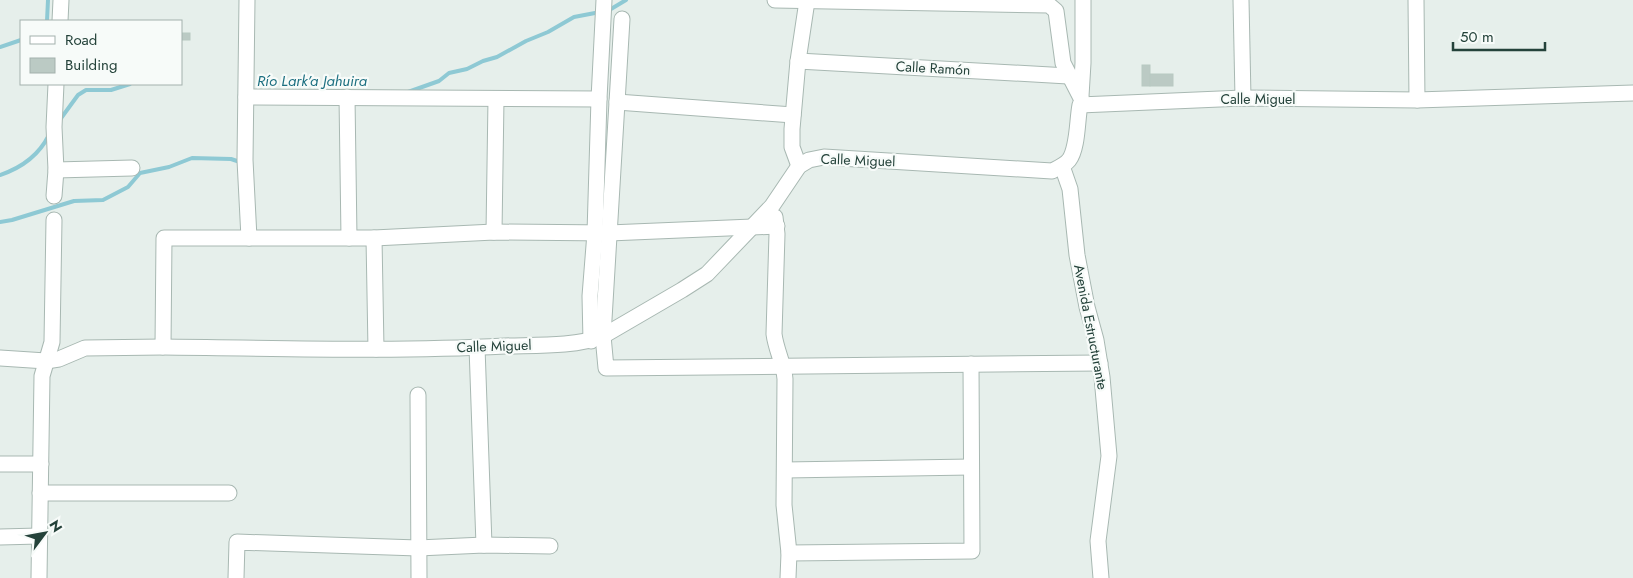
<svg xmlns="http://www.w3.org/2000/svg" width="1633" height="578" font-family="Jost,sans-serif">
	<rect width="100%" height="100%" fill="#e6efeb"/>
	<g fill="none" stroke-linecap="round" stroke-linejoin="round">
		<g stroke="#8ec9d4" stroke-width="4">
			<path d="M611 9 626 0"/>
			<path d="M47 21 48 0"/>
			<path d="M0 47 21 40"/>
			<path d="M408 92 439 81 449 73 467 69 483 61 497 57 526 41 548 32 574 17 595 13"/>
			<path d="M59 121 78 95 86 90H111L130 84"/>
			<path d="M0 175C21 168 39 155 49 135"/>
			<path d="M0 222 12 220 74 201 103 200 128 187 140 173 169 167 192 158 231 159 240 162"/>
		</g>
	</g>
	<g fill="#bbcac4" stroke="#b8c9c2">
		<rect x="181" y="33" width="9" height="7"/>
		<rect x="1142" y="65" width="8" height="21"/>
		<rect x="1150" y="74" width="23" height="12"/>
	</g>
	<g fill="none" stroke-linecap="round" stroke-linejoin="round">
		<g stroke="#a8b8b2" stroke-width="17">
			<g id="minor">
				<path d="M247 0 245 160 249 238"/>
				<path d="M775 0 1049 5 1056 11 1063 63 1081 98"/>
				<path d="M1241 0 1243 98"/>
				<path d="M1416 0 1417 100"/>
				<path d="M622 19 603 336 606 368 1100 363"/>
				<path d="M60 21 61 0"/>
				<path d="M798 61 1068 76"/>
				<path d="M1081 96 1083 63V0"/>
				<path d="M246 97 599 99"/>
				<path d="M347 97 349 238"/>
				<path d="M617 102 793 115"/>
				<path d="M799 166 792 147V129L798 61 807 1"/>
				<path d="M1062 166 1070 189 1077 255 1087 307 1096 340 1102 377 1109 456 1098 541 1101 578"/>
				<path d="M56 170 132 168"/>
				<path d="M54 196 56 170 54 127 56 84"/>
				<path d="M775 217 777 234 774 334C776 350 784 364 785 379L784 505 789 553 788 578"/>
				<path d="M494 232 496 99"/>
				<path d="M374 238 376 349"/>
				<path d="M591 341 590 296 595 233 599 99 604 0"/>
				<path d="M163 347 164 238H374L494 232 609 233 777 226"/>
				<path d="M477 347 484 545"/>
				<path d="M0 358 46 361 59 359 85 348 163 347C277 348 391 352 505 346 535 345 575 347 603 336L682 290 707 274 772 206 799 166 809 160 824 157 1052 171C1058 168 1065 165 1069 160 1078 148 1077 120 1080 105L1243 98 1417 100 1633 93"/>
				<path d="M418 395 419 578"/>
				<path d="M0 464H41"/>
				<path d="M785 470 971 467"/>
				<path d="M40 493H229"/>
				<path d="M0 537 39 536"/>
				<path d="M789 553 972 551 971 364"/>
				<path d="M39 578 42 376 52 342 54 220"/>
				<path d="M236 578 237 542 418 548 484 545 550 546"/>
			</g>
		</g>
		<use href="#minor" stroke="#fff" stroke-width="15"/>
	</g>
	<g text-anchor="middle" dominant-baseline="central" stroke-width="4.5" stroke-linejoin="round" paint-order="stroke">
		<g font-size="14" fill="#24423a" stroke="#f7fbf9">
			<text transform="translate(933 68) rotate(3)">Calle Ramón</text>
			<text x="1258" y="99">Calle Miguel</text>
			<text transform="translate(858 160) rotate(2)">Calle Miguel</text>
			<text transform="translate(1091 327) rotate(79)">Avenida Estructurante</text>
			<text transform="translate(494 346) rotate(-2)">Calle Miguel</text>
		</g>
		<g font-size="15" font-style="italic" fill="#1c6f80" stroke="#f7fbf9">
			<text x="312" y="81">Río Lark’a Jahuira</text>
		</g>
	</g>
	<rect x="20" y="20" width="162" height="65" fill="#f7fbf9" stroke="#a3b1ad"/>
	<rect x="30" y="36" width="25" height="8" fill="#ffffff" stroke="#a3b1ad"/>
	<text x="65" y="45" font-size="15" fill="#24423a">Road</text>
	<rect x="30" y="58" width="25" height="15" fill="#bbcac4" stroke="#a3b1ad"/>
	<text x="65" y="70" font-size="15" fill="#24423a">Building</text>
	<g transform="translate(45 533) rotate(58)" stroke="#f7fbf9" stroke-width="4" paint-order="stroke">
	<path d="M0-4L9 19L0 12L-9 19Z" fill="#24423a"/>
	<text y="-8" font-size="14" font-weight="bold" text-anchor="middle" fill="#24423a">N</text>
	</g>
	<path d="M1453 42v8h92v-8" fill="none" stroke="#24423a" stroke-width="2.5"/>
	<text x="1460" y="42" font-size="15" fill="#24423a" stroke="#f7fbf9" stroke-width="4" paint-order="stroke">50 m</text>
</svg>
